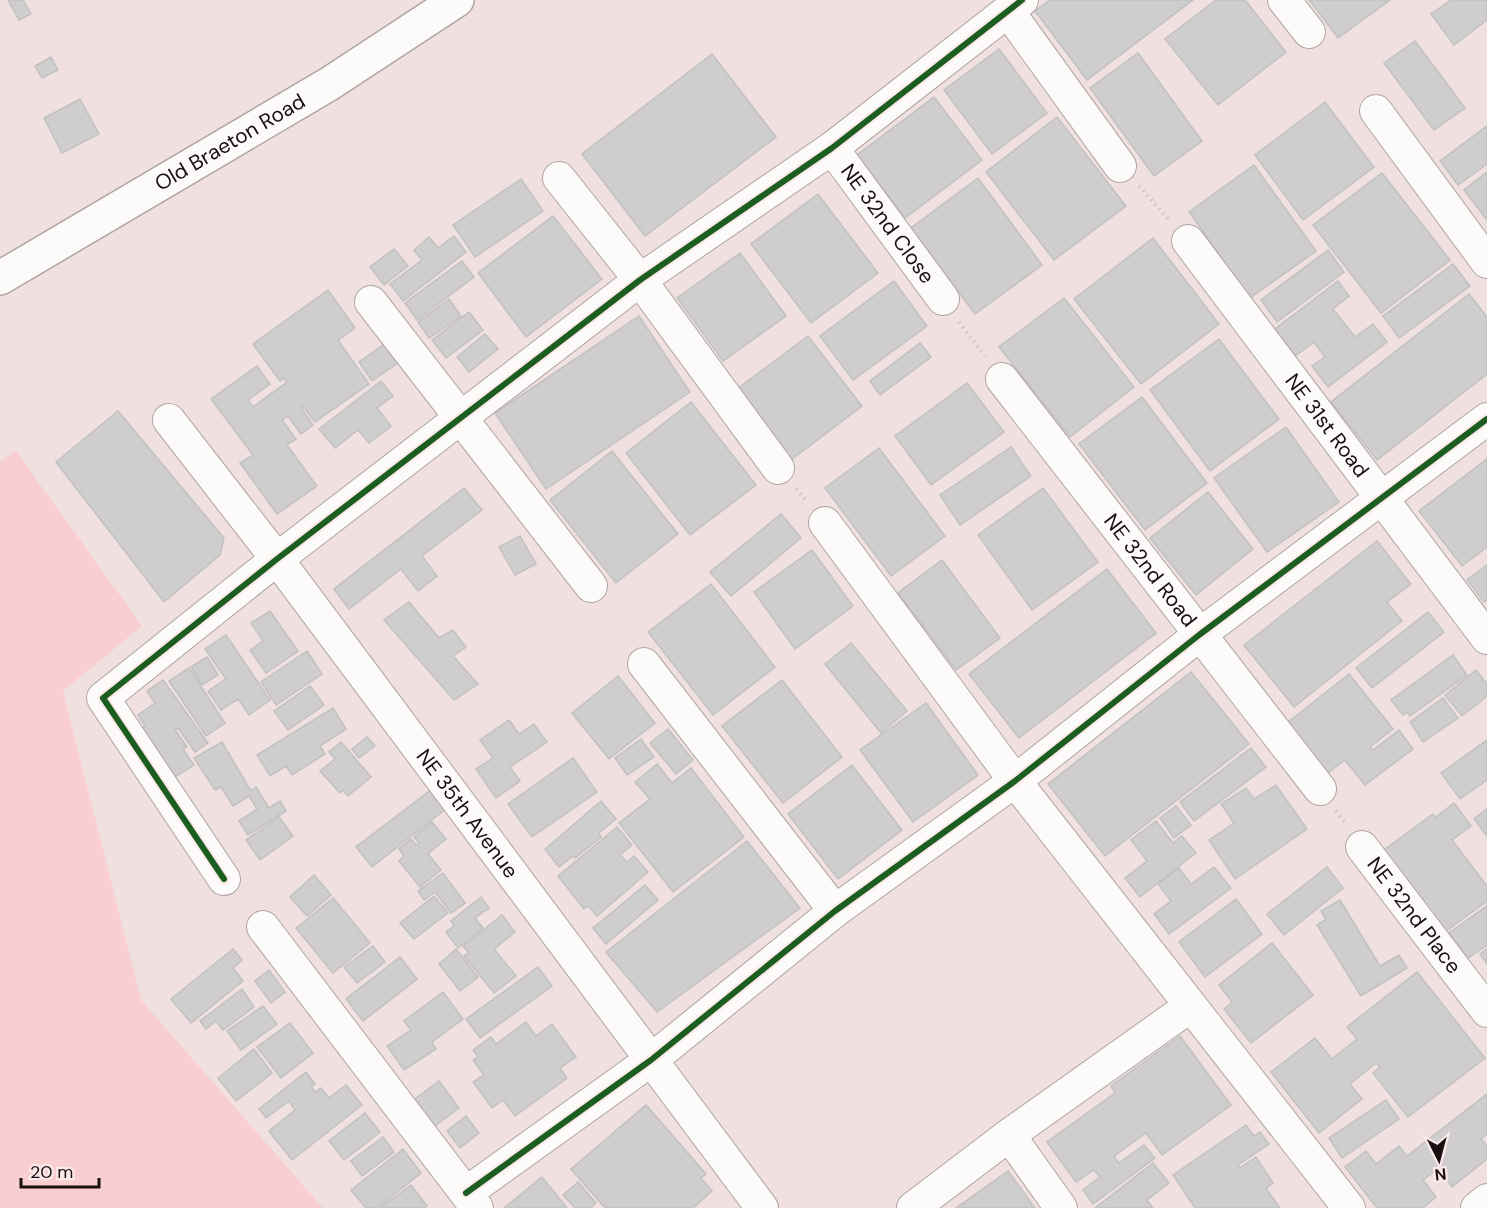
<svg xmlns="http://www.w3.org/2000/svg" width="1487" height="1208" font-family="'DM Sans',sans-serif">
	<rect width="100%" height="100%" fill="#f0e0e0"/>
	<path fill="#f8ced0" d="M16 451 142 626 63 691 141 1000 323 1208H0V461Z"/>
	<g fill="#cfcdce" stroke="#c2c1c2" stroke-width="1.5">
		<path d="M8 0H23L31 14 19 20Z"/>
		<path d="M1050 0H1193L1087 80 1035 11Z"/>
		<path d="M1216 0H1245L1286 52 1218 105 1165 39Z"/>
		<path d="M1309 0H1390L1338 38Z"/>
		<path d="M1451 0H1487V20L1454 45 1431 14Z"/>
		<path d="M1415 41 1465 108 1434 130 1384 63Z"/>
		<path d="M999 49 1047 113 992 154 944 90Z"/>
		<path d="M1138 53 1202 141 1154 176 1090 88Z"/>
		<path d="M712 54 776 137 645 236 582 154Z"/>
		<path d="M51 57 58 70 42 78 35 66Z"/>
		<path d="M934 97 982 160 905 218 857 155Z"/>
		<path d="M80 99 99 134 62 153 44 118Z"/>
		<path d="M1325 102 1374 167 1303 220 1255 155Z"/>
		<path d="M1057 117 1126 206 1054 260 986 172Z"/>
		<path d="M1487 126V164L1458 185 1440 161Z"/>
		<path d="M1254 165 1316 251 1250 298 1189 212Z"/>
		<path d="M1487 172V220L1464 190Z"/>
		<path d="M1382 173 1450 260 1381 313 1313 225Z"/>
		<path d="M978 178 1042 265 975 314 911 228Z"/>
		<path d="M521 179 543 211 475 257 453 225Z"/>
		<path d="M818 194 878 273 811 323 751 244Z"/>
		<path d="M553 216 602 279 526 337 478 273Z"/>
		<path d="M454 236 466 252 403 301 390 284 422 260 414 250 429 237 438 248Z"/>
		<path d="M1153 238 1219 324 1141 384 1074 299Z"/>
		<path d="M394 249 408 266 384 285 370 267Z"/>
		<path d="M1328 250 1344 272 1277 322 1261 300Z"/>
		<path d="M740 253 786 316 723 361 677 298Z"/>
		<path d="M462 261 474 277 417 320 405 303Z"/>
		<path d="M1453 264 1470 286 1399 338 1383 316Z"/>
		<path d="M894 281 927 326 853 380 820 336Z"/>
		<path d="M1338 281 1349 296 1333 309 1355 337 1373 324 1387 342 1328 387 1312 366 1325 357 1314 342 1295 356 1275 329Z"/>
		<path d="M328 290 355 328 338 340 369 384 315 422 303 406 301 407 313 425 301 434 288 416 282 420 296 439 287 445 317 486 277 514 240 463 253 455 211 399 257 366 270 384 248 400 253 407 287 382 284 378 280 381 253 344Z"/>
		<path d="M1469 294 1487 317V374L1377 460 1331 402Z"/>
		<path d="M1064 298 1134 387 1070 437 999 347Z"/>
		<path d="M449 299 461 316 429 338 418 322Z"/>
		<path d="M469 312 483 330 446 358 432 340Z"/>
		<path d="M639 316 690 392 546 489 495 413Z"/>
		<path d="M485 334 498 349 469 372 457 357Z"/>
		<path d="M808 336 862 406 791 460 737 389Z"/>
		<path d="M1219 339 1279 419 1210 471 1150 390Z"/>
		<path d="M389 341 402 360 372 381 359 362Z"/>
		<path d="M920 343 931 357 880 395 870 381Z"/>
		<path d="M381 381 393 396 377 408 391 426 369 443 358 430 335 448 319 429Z"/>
		<path d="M967 383 1004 432 931 485 895 436Z"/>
		<path d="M1142 397 1207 483 1145 530 1079 444Z"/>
		<path d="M691 402 756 485 690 535 626 453Z"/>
		<path d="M118 411 224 538 220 555 164 602 56 462Z"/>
		<path d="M1286 427 1339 502 1267 552 1214 478Z"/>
		<path d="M1011 447 1031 476 960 525 940 495Z"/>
		<path d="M879 448 945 536 891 576 825 488Z"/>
		<path d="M612 451 678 534 616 583 550 500Z"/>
		<path d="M1487 459V547L1462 566 1419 511Z"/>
		<path d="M464 488 482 510 422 556 437 576 418 591 401 569 349 609 334 589Z"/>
		<path d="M1043 488 1098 562 1032 610 978 535Z"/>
		<path d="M1208 492 1253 549 1196 595 1150 538Z"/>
		<path d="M781 514 801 538 731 596 710 572Z"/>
		<path d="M520 536 536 564 515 575 499 547Z"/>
		<path d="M1377 541 1411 584 1387 602 1402 621 1294 707 1244 645Z"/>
		<path d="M812 550 853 606 795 649 754 592Z"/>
		<path d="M942 560 1000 638 956 670 898 593Z"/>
		<path d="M1487 565V600L1484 602 1467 580Z"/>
		<path d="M1107 569 1156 633 1019 738 969 674Z"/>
		<path d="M711 584 775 667 713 715 648 632Z"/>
		<path d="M409 602 439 638 453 630 466 647 453 656 478 684 454 700 384 620Z"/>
		<path d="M270 611 298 651 266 673 250 650 263 641 251 623Z"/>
		<path d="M1428 612 1444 632 1372 688 1356 668Z"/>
		<path d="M226 635 270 700 249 715 238 699 221 710 208 691 226 679 205 649Z"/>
		<path d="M851 643 907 711 881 733 825 664Z"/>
		<path d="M307 651 322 674 276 705 261 682Z"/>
		<path d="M1453 655 1467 675 1410 716 1407 712 1403 715 1391 700Z"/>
		<path d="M207 657 218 675 202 685 191 667Z"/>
		<path d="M189 668 225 723 206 736 169 681Z"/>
		<path d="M1476 670 1487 684V696L1462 716 1445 695Z"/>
		<path d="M1191 672 1249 744 1105 856 1048 784Z"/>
		<path d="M1349 674 1393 729 1370 747 1373 750 1399 730 1413 749 1365 785 1345 760 1328 773 1287 723Z"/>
		<path d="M618 676 655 723 609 759 572 713Z"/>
		<path d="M163 680 208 743 195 752 178 728 175 730 187 747 183 749 194 765 175 777 142 728 145 726 138 715 155 703 147 691Z"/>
		<path d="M782 680 842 757 783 803 722 726Z"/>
		<path d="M310 686 324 705 288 730 274 711Z"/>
		<path d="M1443 698 1458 718 1423 742 1410 722Z"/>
		<path d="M926 703 978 775 913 822 860 750Z"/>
		<path d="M333 708 346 729 320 746 325 754 292 775 286 766 270 776 257 755Z"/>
		<path d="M509 720 519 734 534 724 547 742 510 767 520 781 496 798 476 769 493 758 480 740Z"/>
		<path d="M668 729 693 760 676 774 650 743Z"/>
		<path d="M367 737 375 746 359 758 352 749Z"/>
		<path d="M641 739 654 757 627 775 615 758Z"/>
		<path d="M1487 740V780L1460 799 1441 773Z"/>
		<path d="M222 742 251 791 256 787 269 808 280 801 286 811 248 835 239 821 257 809 249 796 233 806 221 787 215 790 194 758Z"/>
		<path d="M341 742 371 777 348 796 343 790 340 793 320 771 335 759 329 752Z"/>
		<path d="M1251 748 1266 767 1194 821 1180 802Z"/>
		<path d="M573 758 597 792 532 837 508 804Z"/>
		<path d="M657 764 672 783 691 768 744 837 673 892 619 823 650 799 635 782Z"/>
		<path d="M852 765 902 830 838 879 788 814Z"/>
		<path d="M1276 785 1307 829 1235 879 1209 840 1234 823 1221 804 1246 788 1254 799Z"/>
		<path d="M432 789 447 808 372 867 356 847Z"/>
		<path d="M601 801 616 819 599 833 601 837 575 858 573 856 559 867 545 849Z"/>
		<path d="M1454 803 1471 826 1452 840 1487 886V901L1445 932 1384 850 1433 814 1436 817Z"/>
		<path d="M1176 806 1191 825 1174 838 1160 818Z"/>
		<path d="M1487 809V836L1474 819Z"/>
		<path d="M279 817 293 836 260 860 246 840Z"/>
		<path d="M1156 821 1173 843 1182 836 1196 853 1140 897 1125 878 1147 861 1131 840Z"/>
		<path d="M432 822 446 839 428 854 441 870 420 887 399 861 404 856 399 849 411 839 416 845 419 843 414 837Z"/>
		<path d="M617 827 632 845 620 855 627 862 634 856 648 872 597 916 588 906 584 909 558 876Z"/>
		<path d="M747 841 800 908 657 1012 606 952Z"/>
		<path d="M1214 867 1231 888 1169 934 1154 914 1171 901 1158 884 1179 868 1191 884Z"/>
		<path d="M1327 867 1343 888 1284 935 1267 914Z"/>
		<path d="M443 873 465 903 451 913 435 892 424 900 418 891Z"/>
		<path d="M314 875 331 895 307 916 290 897Z"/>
		<path d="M645 885 658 900 606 944 593 928Z"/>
		<path d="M434 896 448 913 414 939 400 923Z"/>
		<path d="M481 897 489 908 475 918 483 928 458 948 446 932 454 926 451 921Z"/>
		<path d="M333 898 370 943 333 973 296 928Z"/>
		<path d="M1236 899 1262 934 1205 977 1179 942Z"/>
		<path d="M1340 900 1380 966 1399 955 1407 968 1361 996 1317 925 1326 919 1321 911Z"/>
		<path d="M1487 906V945L1468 958 1449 933Z"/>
		<path d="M502 915 515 932 494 949 516 976 494 993 464 956 469 953 463 946Z"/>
		<path d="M1272 943 1313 995 1251 1043 1224 1009 1232 1002 1219 985Z"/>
		<path d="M373 946 385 962 357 983 344 967Z"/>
		<path d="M233 949 242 960 233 968 243 981 191 1023 171 999Z"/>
		<path d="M456 949 478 977 460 991 439 964Z"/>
		<path d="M1487 949V964L1480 954Z"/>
		<path d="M400 957 417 979 363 1021 346 999Z"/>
		<path d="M538 967 552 986 480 1038 466 1019Z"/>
		<path d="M269 970 285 992 271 1003 255 981Z"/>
		<path d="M1417 972 1485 1058 1408 1117 1373 1073 1380 1067 1376 1063 1350 1084 1362 1099 1319 1133 1271 1072 1315 1038 1332 1059 1357 1039 1347 1027Z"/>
		<path d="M242 989 254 1007 223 1030 216 1021 206 1029 200 1021Z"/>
		<path d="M443 992 463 1019 432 1042 436 1049 404 1070 387 1046 411 1030 404 1021Z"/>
		<path d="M263 1006 277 1024 241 1050 227 1031Z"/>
		<path d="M526 1022 536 1036 552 1024 576 1057 560 1068 567 1078 515 1116 503 1100 492 1108 473 1082 484 1075 473 1060 478 1057 473 1050 491 1037 496 1044Z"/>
		<path d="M290 1023 313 1053 281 1078 257 1047Z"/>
		<path d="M1180 1036 1231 1105 1162 1155 1146 1133 1114 1156 1119 1163 1144 1145 1155 1158 1093 1204 1083 1190 1100 1177 1094 1170 1076 1182 1047 1142 1115 1093 1111 1086Z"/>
		<path d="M254 1049 272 1073 236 1101 218 1078Z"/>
		<path d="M306 1072 315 1084 311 1087 316 1092 321 1088 329 1098 346 1085 362 1105 292 1160 269 1131 295 1110 289 1101 266 1118 259 1109Z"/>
		<path d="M439 1081 459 1108 431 1129 411 1102Z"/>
		<path d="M1487 1094V1134L1481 1139 1487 1146V1159L1452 1187 1438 1169 1423 1180 1436 1197 1423 1208H1377L1345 1167 1366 1151 1376 1164 1399 1146 1407 1156Z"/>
		<path d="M1386 1100 1399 1119 1342 1158 1329 1138Z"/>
		<path d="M646 1105 706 1174 701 1178 712 1191 693 1208H605L571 1169Z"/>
		<path d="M365 1113 380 1132 344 1160 329 1141Z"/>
		<path d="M466 1116 479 1133 460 1148 447 1131Z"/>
		<path d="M1246 1125 1254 1136 1260 1132 1269 1144 1238 1165 1240 1168 1256 1157 1273 1183 1266 1188 1280 1208H1195L1173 1175Z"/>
		<path d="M383 1137 394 1152 362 1176 351 1161Z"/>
		<path d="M403 1149 421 1173 377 1208H366L351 1190Z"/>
		<path d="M1153 1163 1169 1183 1147 1200 1153 1208H1095Z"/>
		<path d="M1008 1171 1035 1208H956Z"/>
		<path d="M542 1177 567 1208H504Z"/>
		<path d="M578 1182 596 1203 591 1208H575L563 1195Z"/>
		<path d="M411 1185 427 1206 424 1208H380Z"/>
	</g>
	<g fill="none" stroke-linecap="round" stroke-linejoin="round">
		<g stroke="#b0a4a4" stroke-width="34">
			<g id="minor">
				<path d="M1284 0 1309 32"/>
				<path d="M1008 11 1120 166"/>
				<path d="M1376 111 1487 262"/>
				<path id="s1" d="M832 148 943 299"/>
				<path d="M559 178 640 280 778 468"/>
				<path id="s2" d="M1188 241 1487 638"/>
				<path d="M371 302 591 586"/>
				<path id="s3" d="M1002 379 1320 789"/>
				<path id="s4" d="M169 420 277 559 762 1208"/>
				<path d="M825 523 1015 781 1349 1208"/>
				<path d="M644 664 835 911"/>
				<path id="s5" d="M1362 847 1487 1011"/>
				<path d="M224 879 103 698 277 559 640 280 832 148 1022 0"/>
				<path d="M263 927 477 1208"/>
				<path d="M1009 1135 1061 1208"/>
				<path d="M466 1193 651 1060 835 911 1015 781 1199 635 1487 419"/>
				<path d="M913 1208 1009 1135 1189 1007"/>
				<path d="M1477 1208 1487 1200"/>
			</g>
		</g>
		<g stroke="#b0a4a4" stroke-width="36">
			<g id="tertiary">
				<path id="s6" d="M0 278 329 84 457 0"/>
			</g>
		</g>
		<g stroke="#cbc5c5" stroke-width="4" stroke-dasharray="1.5 4.5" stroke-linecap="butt">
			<path d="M1139 186 1170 221"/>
			<path d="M959 322 985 356"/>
			<path d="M796 489 807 501"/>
			<path d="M1336 811 1346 825"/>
		</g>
		<use href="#minor" stroke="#fdfafa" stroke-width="32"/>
		<use href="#tertiary" stroke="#fdfafa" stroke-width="33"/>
		<g stroke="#fce9ea" stroke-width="10">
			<g id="cycleway">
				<path d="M224 879 103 698 277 559 640 280 832 148 1022 0"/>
				<path d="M466 1193 651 1060 835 911 1015 781 1199 635 1487 419"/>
			</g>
		</g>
		<use href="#cycleway" stroke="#1b5e20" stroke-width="6"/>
	</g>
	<g text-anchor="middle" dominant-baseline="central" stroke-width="4.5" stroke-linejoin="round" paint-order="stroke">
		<g font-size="21" fill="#190f10" stroke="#fce9ea">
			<text stroke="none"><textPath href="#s6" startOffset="267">Old Braeton Road</textPath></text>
			<text stroke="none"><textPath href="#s1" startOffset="94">NE 32nd Close</textPath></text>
			<text stroke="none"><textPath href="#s2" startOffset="231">NE 31st Road</textPath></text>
			<text stroke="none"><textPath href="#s3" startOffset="242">NE 32nd Road</textPath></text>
			<text stroke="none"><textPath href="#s4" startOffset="494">NE 35th Avenue</textPath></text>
			<text stroke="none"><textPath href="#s5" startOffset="86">NE 32nd Place</textPath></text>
		</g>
	</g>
	<g transform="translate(1439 1160) rotate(174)" stroke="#fce9ea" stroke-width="4.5" paint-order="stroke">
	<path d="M0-4.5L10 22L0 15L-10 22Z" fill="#190f10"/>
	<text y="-9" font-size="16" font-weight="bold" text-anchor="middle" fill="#190f10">N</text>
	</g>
	<path d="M21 1178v9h78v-9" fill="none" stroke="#190f10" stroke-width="3"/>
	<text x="30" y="1178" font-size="18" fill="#190f10" stroke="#fce9ea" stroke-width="4.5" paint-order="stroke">20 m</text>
</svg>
